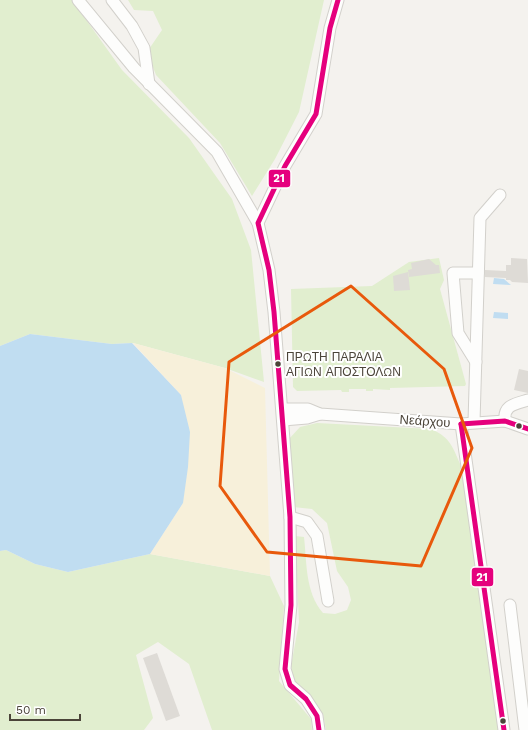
<svg xmlns="http://www.w3.org/2000/svg" width="528" height="730" font-family="'Work Sans',sans-serif">
	<rect width="100%" height="100%" fill="#f4f2ee"/>
	<g fill="#e1eecf">
		<path d="M0 0H72L122 70 189 138 232 199 251 250 264 382 225 368 133 343 112 344 30 334 0 346Z"/>
		<path d="M128 0H324L299 112 275 159 252 196 220 143 156 75 147 52 162 30 153 11 134 10Z"/>
		<path d="M439 258 444 280 440 289 466 384 465 386 390 388V390L373 389V391H366V389H349V392H342L341 390 297 391 293 387 291 289 372 286 409 262Z"/>
		<path d="M317 423 431 429C452 438 453 449 462 468L499 730H326L323 714 294 681 291 666 299 622 295 536 304 537C307 563 305 592 323 613L335 614 347 610 351 600 348 587 337 571 327 523 312 509 293 507 289 439 300 427Z"/>
		<path d="M6 550 35 564 68 572 150 554 270 576 284 606 279 681 311 719 312 730H212L189 664 158 642 136 655 153 718 144 730H0V551Z"/>
	</g>
	<path fill="#f7f0da" d="M133 343 225 368 265 388 270 576 150 554 183 503 181 395Z"/>
	<g fill="#c0ddf1">
		<path d="M494 278 504 279 511 285 493 284Z"/>
		<path d="M494 312 508 313V319L493 318Z"/>
		<path d="M30 334 112 344 132 343 181 395 190 432 188 467 183 503 150 554 68 572 35 564 6 550 0 551V346Z"/>
	</g>
	<g fill="#dedbd6">
		<path d="M511 258 527 259 528 283 512 282 510 280H506V278L485 277V270L506 271V265H511Z"/>
		<path d="M429 259 436 265H439L440 273 409 277 408 270 412 269 411 263Z"/>
		<path d="M408 272 410 290 394 291 393 276Z"/>
		<path d="M519 369 528 371V393L514 390Z"/>
		<path d="M157 653 180 716 166 721 143 658Z"/>
	</g>
	<g fill="none" stroke-linecap="round" stroke-linejoin="round">
		<g stroke="#d2d0cb" stroke-width="13">
			<g id="minor">
				<path d="M78 0 134 68 217 152 258 223 269 270 274 312 290 517 291 605 285 669 290 685 306 699 317 716 319 730"/>
				<path d="M112 0 132 26 144 48 149 84"/>
				<path d="M258 223 285 166 316 114 330 28 338 0"/>
				<path d="M476 362 458 333 453 273H478"/>
				<path d="M283 409H308L320 414 461 424 505 421 528 429"/>
				<path d="M283 420 307 418 320 414"/>
				<path d="M505 421C503 405 515 404 528 400"/>
				<path d="M474 422 480 218 500 195"/>
				<path d="M461 424 504 730"/>
				<path d="M290 517 307 522 317 536 328 601"/>
				<path d="M510 605 525 730"/>
			</g>
		</g>
		<use href="#minor" stroke="#fdfdfc" stroke-width="11"/>
		<g stroke="#fff" stroke-width="8">
			<g id="bus-1">
				<path d="M461 424 504 730"/>
				<path d="M461 424 505 421 528 429"/>
				<path d="M319 730 317 716 306 699 290 685 285 669 291 605 290 517 274 312 269 270 258 223 285 166 316 114 330 28 338 0"/>
			</g>
		</g>
		<use href="#bus-1" stroke="#e5007d" stroke-width="5"/>
	</g>
	<path fill="none" stroke="#e8590c" stroke-width="3" stroke-linejoin="round" d="M351 286 444 369 472 448 421 566 267 552 220 486 229 362Z"/>
	<g fill="#4b4439" stroke="#fff" stroke-width="1.5">
		<circle cx="278" cy="364" r="3.5"/>
		<circle cx="519" cy="426" r="3.5"/>
		<circle cx="503" cy="721" r="3.5"/>
	</g>
	<g text-anchor="middle" dominant-baseline="central" stroke-width="4" stroke-linejoin="round" paint-order="stroke">
		<g font-size="12" fill="#4b4439" stroke="#fff" text-anchor="start">
			<text x="286" y="357">ΠΡΩΤΗ ΠΑΡΑΛΙΑ<tspan x="286" dy="15">ΑΓΙΩΝ ΑΠΟΣΤΟΛΩΝ</tspan></text>
		</g>
		<g font-size="13" fill="#4b4439" stroke="#fff">
			<text transform="translate(425 421) rotate(4)">Νεάρχου</text>
		</g>
	</g>
	<g stroke="#fff" stroke-width="1.5">
		<rect x="268" y="169" width="23" height="19" rx="4" fill="#e5007d"/>
		<rect x="471" y="567" width="23" height="20" rx="4" fill="#e5007d"/>
	</g>
	<g font-size="11" text-anchor="middle" font-weight="bold" fill="#fff">
		<text x="279" y="182">21</text>
		<text x="482" y="581">21</text>
	</g>
	<path d="M10 714v6h70v-6" fill="none" stroke="#4b4439" stroke-width="2"/>
	<text x="16" y="714" font-size="12" fill="#4b4439" stroke="#ffffff" stroke-width="3" paint-order="stroke">50 m</text>
</svg>
